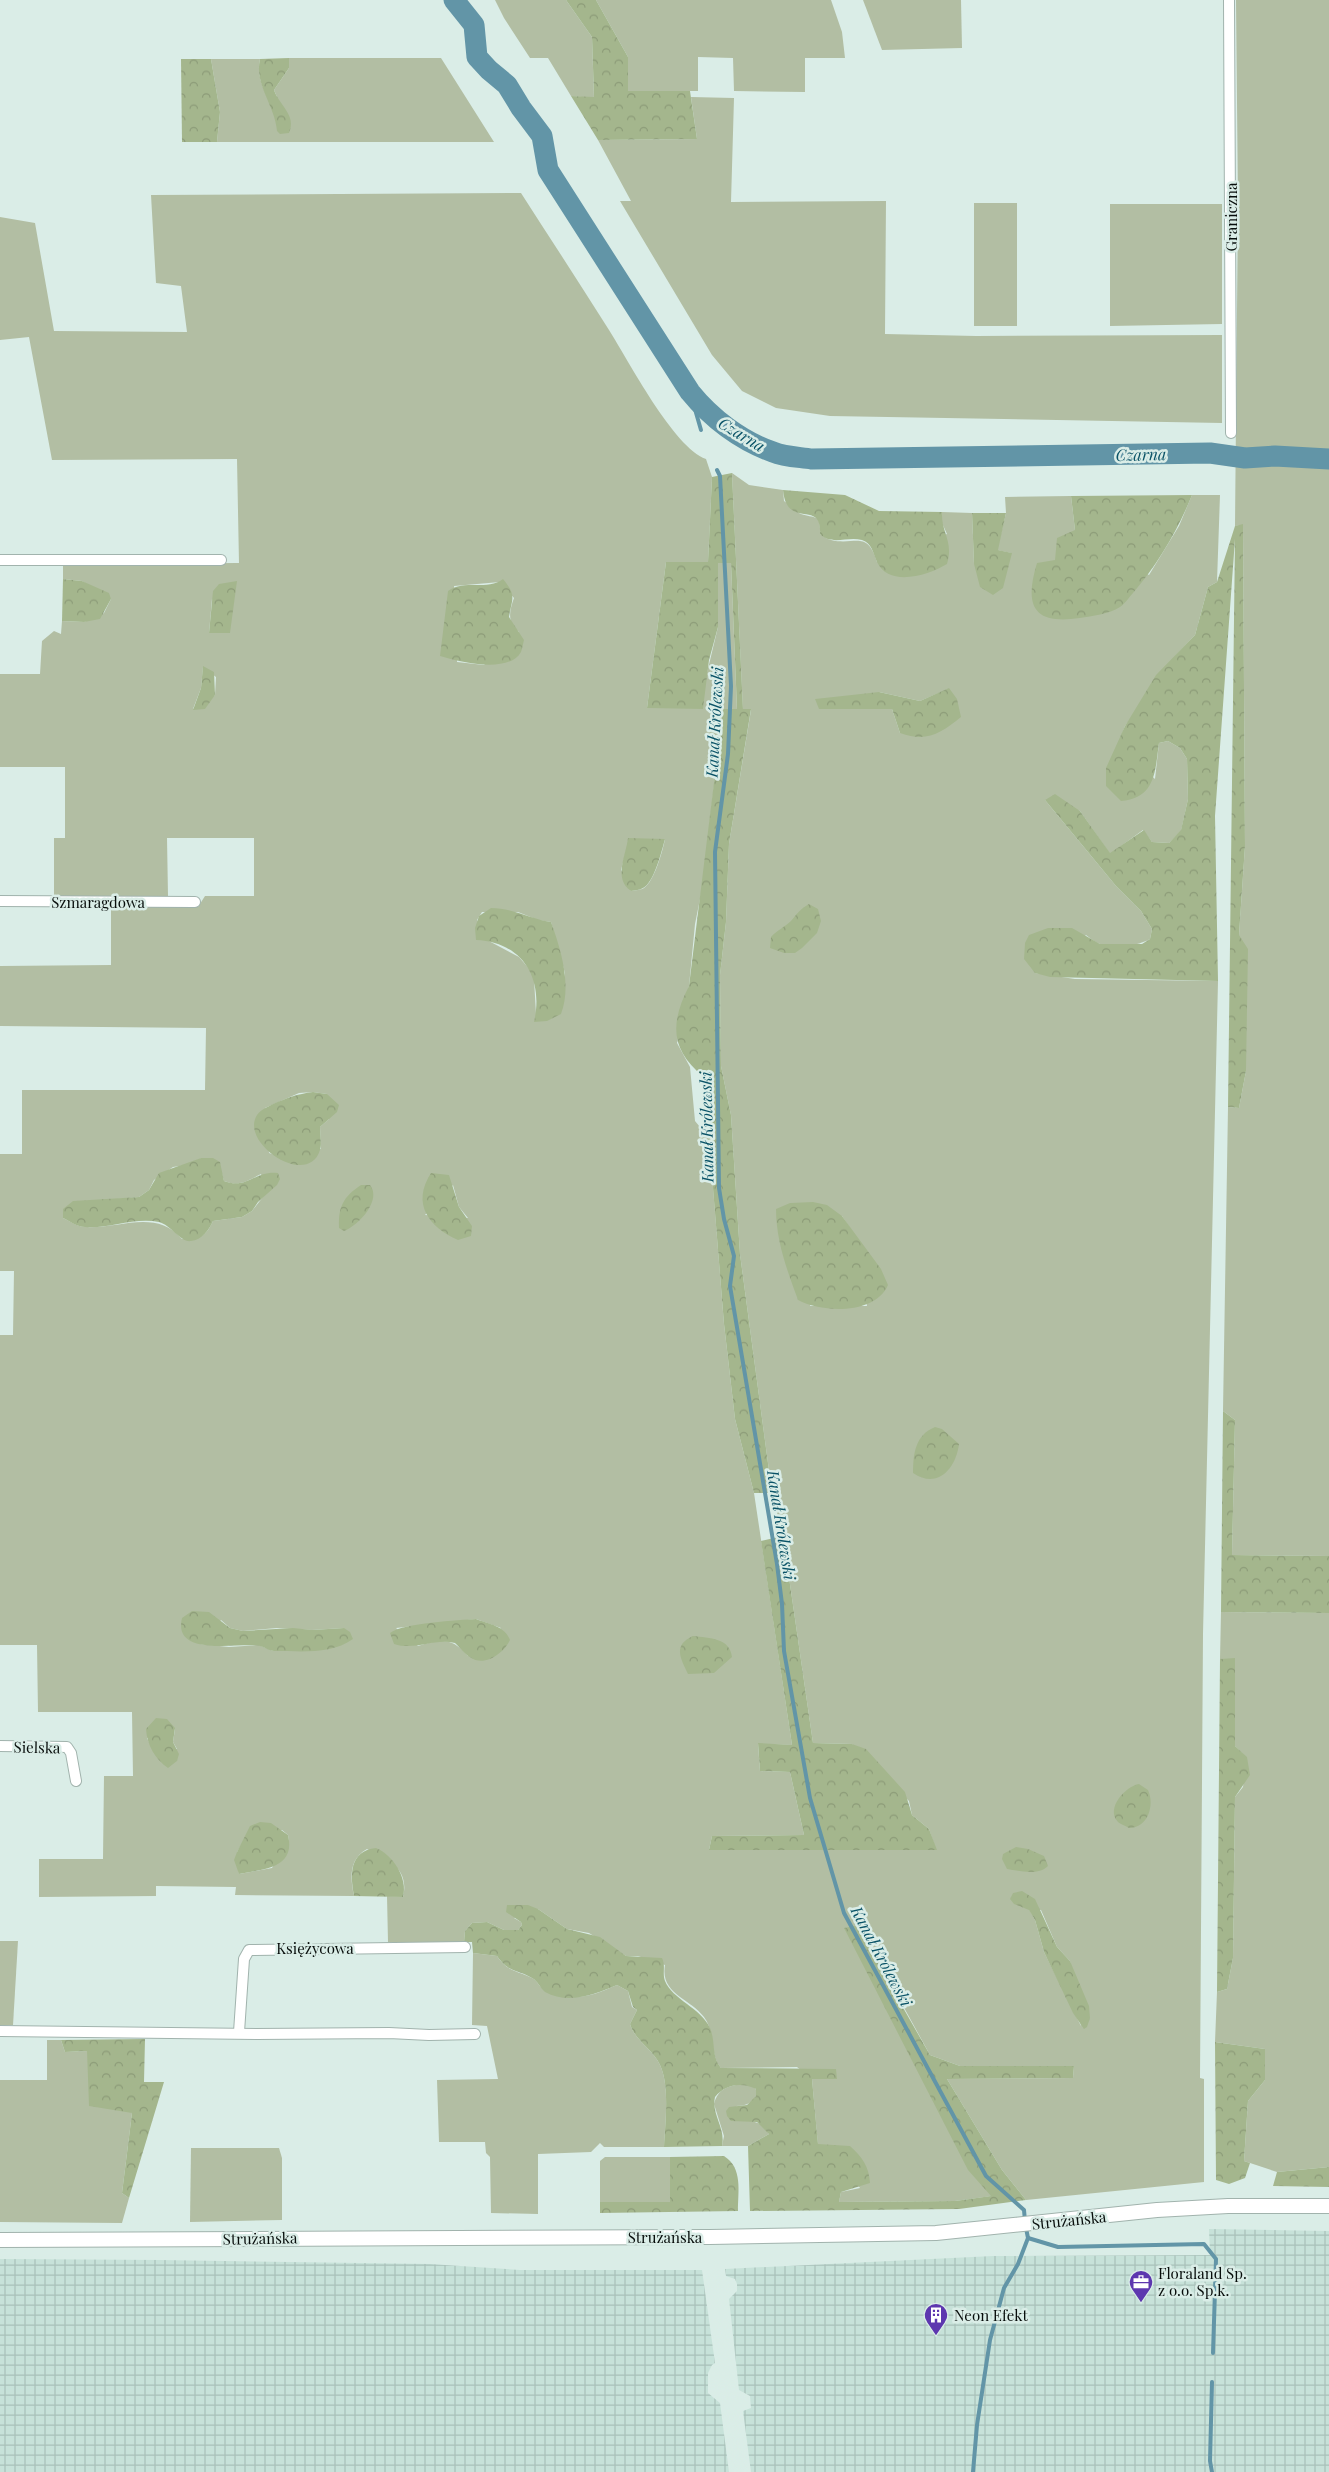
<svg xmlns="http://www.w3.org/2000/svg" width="1329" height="2472" font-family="'Playfair Display',serif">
	<defs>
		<pattern id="industrial-grid" width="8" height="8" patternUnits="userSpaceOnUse" patternTransform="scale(1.25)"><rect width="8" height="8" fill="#c7e2d9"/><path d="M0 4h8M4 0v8" fill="none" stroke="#a9c1b9"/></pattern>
		<pattern id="forest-crowns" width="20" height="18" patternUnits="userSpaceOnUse" patternTransform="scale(1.25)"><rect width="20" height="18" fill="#a4b68d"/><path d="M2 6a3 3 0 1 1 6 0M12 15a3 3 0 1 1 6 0" fill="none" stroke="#8c9b78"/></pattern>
	</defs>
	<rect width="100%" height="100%" fill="#daede7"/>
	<g fill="url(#industrial-grid)">
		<path d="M1209 2229 1329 2231V2472H751L743 2411 751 2408 750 2396 739 2390 729 2299 737 2291V2284L735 2279 726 2276 725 2269 993 2256 1210 2255Z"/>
		<path d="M0 2259 160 2260 430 2264 520 2270H702L715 2363 712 2365 708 2373V2393L720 2403 729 2472H0Z"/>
	</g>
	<g fill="#b2bea3" fill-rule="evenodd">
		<path d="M495 0H566L592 37 594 98 571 96 548 58H530L504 18Z"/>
		<path d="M596 0H831L842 32 845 58H805V92L734 91 733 58 698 57V91H627L628 57Z"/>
		<path d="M863 0H961L962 48 882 50Z"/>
		<path d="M1236 0H1329V1556L1232 1555 1235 1420 1223 1411 1228 1107 1239 1108 1246 1071V1028L1239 935 1245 846 1243 525 1235 526 1238 204Z"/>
		<path d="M289 58H441L494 142H217L220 112 211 59H260C255 80 269 98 276 117L280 104 274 90 289 68Z"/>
		<path d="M691 97 734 98 731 202 886 201 885 334 976 336 1222 335V423L830 416 776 408 742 391 712 355 620 201H631L598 140 697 139Z"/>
		<path d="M521 193C550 238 580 284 609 330 628 360 674 448 706 459L712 477 708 562H666L647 708 706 677 718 627V563H731L737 710 723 709 702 889 695 924 689 986 677 1043 690 1067 695 1121 709 1138 724 1324 735 1419 754 1493 792 1745 758 1744 760 1771 790 1772 804 1835 712 1836 709 1850H936L929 1829 912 1815 909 1801 852 1744 813 1743 783 1536 772 1493 740 1254 731 1115 721 1066 720 975 726 922 729 844 751 710H743L732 473 749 485 783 490 784 501C789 504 795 512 801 514 815 519 821 513 820 534 824 536 828 540 831 540 855 546 867 529 877 562L947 534 942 523V512L972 513 974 564 1011 553 997 550 1006 513 1005 497 1071 496 1075 530 1149 575 1179 526 1192 495H1220L1217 582 1208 587 1195 635 1177 654 1125 726 1118 745 1155 779 1159 743 1168 741 1180 748 1187 759 1188 799 1181 831 1169 843 1152 842 1143 830 1110 854 1080 811 1045 800 1116 886 1141 911 1152 929 1150 939C1138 946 1113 949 1100 944 1095 942 1090 938 1086 935L1035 973 1075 979 1218 981 1203 1634 1200 2078 1204 2079V2182L1026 2200 1002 2170 947 2079 1073 2078 1074 2066H960L930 2055 873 1951 992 2196 955 2201 839 2202 841 2192 860 2188 830 2145H818L812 2079 797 2067 721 2068C709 2054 716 2033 704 2017 690 1998 660 1994 665 1965L638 1956H626L589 1933 567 1929 538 1909 514 1918 521 1922 522 1925 518 1930H504L487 1922 472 1923 465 1931 464 1942H388L387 1896 403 1897C410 1869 388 1859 367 1849 349 1859 350 1877 354 1896L235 1895 236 1887 156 1886V1896L39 1897V1859H103L104 1776H133L132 1712H38L37 1645H0V1335H13L14 1271H0V1154H22V1090H205L206 1028 0 1026V966L111 965V907H198L205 896H254V838H167L168 896H54V838H65V767H0V674H40L42 641 54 631 61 634 62 621 84 622 104 613 111 599 82 581 63 579V564L239 563 237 459 52 460 29 337 0 340V217L35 223 54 331 187 332 181 286 156 283 151 195ZM500 582 514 598C509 612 507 622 519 632L484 665 457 662 454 586ZM212 599 229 633H209ZM203 667 216 677 215 695 193 709 201 688ZM948 689 900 733 892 709 879 692 920 701ZM665 839C663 850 654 882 644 888 641 890 635 890 631 891L621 870 626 851ZM482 912H518L538 920 551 922 565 973 564 987 536 1014 534 979 531 971 519 957 487 940 477 920ZM313 1092 327 1094 329 1119 320 1127 321 1149 275 1155 269 1153 265 1108 299 1093ZM202 1158 222 1174 224 1181C240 1187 247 1181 261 1174L266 1193 252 1211 242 1217 213 1221C205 1238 200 1238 182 1239 156 1208 119 1229 85 1227 78 1227 70 1221 63 1218L107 1200 139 1197 149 1190 154 1180 173 1167 186 1165ZM453 1185 459 1207 468 1218 425 1215ZM842 1216 854 1234 867 1306H810ZM476 1619 501 1628 468 1656C452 1637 440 1639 418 1646L396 1628ZM221 1620 230 1628 243 1631 277 1628 312 1630 344 1628 301 1651H273L259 1645 229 1647 200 1644ZM175 1729 173 1742 177 1749 152 1748 147 1738ZM282 1830 288 1835 289 1840 272 1868 239 1874 237 1852 248 1834ZM1029 1909 1041 1910 1057 1947 1070 1961 1081 2026 1044 1952 1035 1920Z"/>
		<rect x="974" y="203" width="43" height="123"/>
		<path d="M1110 204H1222V324L1110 326Z"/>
		<path d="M1221 1612 1329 1613V2167L1277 2172 1244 2161 1248 2101 1265 2080V2049L1215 2042 1217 1992 1227 1989 1233 1958 1235 1797 1243 1787 1247 1758 1235 1746V1659H1220Z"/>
		<path d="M0 1941H18L13 2025H0Z"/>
		<path d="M473 1953 497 1956C508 1972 515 1970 532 1978 537 1980 538 1986 543 1988 574 2002 587 1998 617 1985L628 1991 632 2007 637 2010 630 2024C635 2041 653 2049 660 2065 670 2086 665 2124 664 2147H604L600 2143 591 2152 538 2154V2214L491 2213 490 2157 486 2153 485 2142H439L437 2080 498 2079 487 2026 472 2025Z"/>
		<path d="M47 2040H61L65 2052 87 2051 132 2113 122 2193 129 2198 122 2223 0 2222V2080H47Z"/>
		<path d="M736 2085C744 2085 754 2084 758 2092 754 2102 747 2106 736 2106L752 2121 763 2125 769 2134 748 2146H722L724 2136 714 2104C717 2092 724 2087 736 2085Z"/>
		<path d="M191 2148H279L282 2158V2220L190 2222Z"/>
		<path d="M605 2157H670V2202H600V2161Z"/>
	</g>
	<g fill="url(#forest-crowns)">
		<path d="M566 0H596L628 57V91H690L697 139 598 140 571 96 594 97 592 37Z"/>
		<path d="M289 58V68L274 90C279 105 297 115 289 133L280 134 277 131C275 105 254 85 260 59Z"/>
		<path d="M181 59H211L220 112 217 142H182Z"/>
		<path d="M732 473 743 709H751L729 844 726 922 720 975 721 1066 731 1115 740 1254 772 1493H754L735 1419 724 1324 704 1077C670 1050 670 1023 689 986L723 709H737L731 563H718V627L709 660 703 709 647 708 666 562H708L712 477Z"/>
		<path d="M783 490 845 495 879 511 942 512C941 533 954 541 947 564 929 575 889 588 877 562 873 553 872 543 862 540 847 536 832 546 820 534 822 498 787 531 783 490Z"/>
		<path d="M1192 495C1178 530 1158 564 1133 593 1129 597 1125 604 1120 607 1109 614 1092 616 1080 618 1033 625 1024 606 1037 563L1055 560 1057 538 1075 530 1071 496Z"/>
		<path d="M972 513H1006L998 550 1012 553 1003 588 993 595 980 587 974 564Z"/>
		<path d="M1243 524 1245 846 1239 935 1248 949 1246 1071 1239 1108 1228 1107 1235 539 1215 816 1218 981 1050 977 1035 973 1024 959 1025 943 1029 935 1048 928H1072L1100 944H1142L1150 939 1152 929 1141 911 1116 886 1045 800 1055 794 1080 811 1110 853 1144 830 1152 842 1169 843 1181 830 1188 799 1187 759 1180 748 1168 741 1159 743C1155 771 1156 798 1121 801L1106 786V768L1125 726 1156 675 1195 635 1208 587 1217 582 1235 526Z"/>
		<path d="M63 579 82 581 109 593 111 599 100 619 84 622 62 621Z"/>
		<path d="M503 579C517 596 512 598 509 617L524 640C523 644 522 649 521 652 509 674 459 662 440 656L448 591C464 579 488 591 503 579Z"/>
		<path d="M237 581 230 633H209L213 591 219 584Z"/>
		<path d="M203 666 214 672 215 695 205 709 193 710 201 688Z"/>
		<path d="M949 688 957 699 961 717C941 733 927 743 900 733L892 709H819L815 699 879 692 920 701Z"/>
		<path d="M628 838 665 839C662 850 654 883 643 888 640 890 635 890 631 891 613 879 626 855 628 838Z"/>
		<path d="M809 904 818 909 821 921 817 933 802 948 795 953H784L770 948 771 937C777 930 785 927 791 921 797 914 800 909 809 904Z"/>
		<path d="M491 908C513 908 530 919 551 922 561 950 572 985 561 1014L547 1021 534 1022C544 979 523 942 476 940L475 928 479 916Z"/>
		<path d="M313 1092 327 1094 339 1105 337 1112 320 1127C320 1134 322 1145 320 1150 308 1189 239 1143 257 1115 261 1109 268 1107 273 1104 287 1098 297 1094 313 1092Z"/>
		<path d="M201 1158H213L220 1162 224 1181C247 1190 255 1170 278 1173L280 1179 277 1185 258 1202 252 1211 242 1217 213 1221C209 1230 202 1240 191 1241 181 1243 171 1225 159 1222 134 1217 109 1229 85 1227 77 1227 70 1221 63 1218V1209L73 1201 139 1197 149 1190 159 1173Z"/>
		<path d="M431 1173 449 1175 459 1207 472 1226 471 1236 458 1240C429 1227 411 1204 431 1173Z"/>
		<path d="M361 1185H370C382 1200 359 1225 344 1231L339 1228C338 1207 343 1197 361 1185Z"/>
		<path d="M813 1202 827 1205 842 1216 881 1269 888 1285C875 1315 822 1313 798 1300 787 1270 776 1241 776 1209L790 1203Z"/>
		<path d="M1223 1411 1235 1420 1232 1555 1329 1556V1613L1221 1612Z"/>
		<path d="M935 1427 942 1429 959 1444C956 1468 938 1490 913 1473 913 1454 915 1435 935 1427Z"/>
		<path d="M783 1536 813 1743 852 1744 866 1749 905 1792 912 1815 929 1829 937 1850H709L712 1836 804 1835 790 1772 760 1771 758 1743 792 1745 761 1541Z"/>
		<path d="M192 1611 209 1612 230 1628 243 1631 293 1628 312 1630 344 1628 350 1632 353 1639C331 1655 300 1651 274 1651 269 1651 265 1647 260 1646 240 1642 172 1658 182 1618Z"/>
		<path d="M476 1619C489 1624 505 1626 510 1640 504 1653 484 1668 470 1657 464 1654 460 1647 455 1643 434 1638 415 1651 394 1644L390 1633C403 1623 459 1620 476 1619Z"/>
		<path d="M693 1636C710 1638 730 1638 732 1657L714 1673 688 1674C680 1657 673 1645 693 1636Z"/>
		<path d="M1235 1658V1746L1247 1757 1250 1775 1235 1797 1233 1958 1227 1989 1217 1992 1220 1659Z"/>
		<path d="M156 1718 167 1719 175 1728 173 1742 179 1754 177 1761 168 1768C155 1759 147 1745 146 1729Z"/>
		<path d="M1139 1784 1148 1790C1155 1805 1148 1828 1129 1828 1126 1826 1120 1824 1118 1822 1105 1808 1126 1786 1139 1784Z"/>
		<path d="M260 1822 271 1823 288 1835C296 1869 263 1869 239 1874L234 1860 237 1852 250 1826Z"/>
		<path d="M1016 1847 1028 1849 1044 1856 1048 1866C1038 1876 1020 1871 1007 1869L1002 1859 1003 1854Z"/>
		<path d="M376 1848C393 1855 408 1878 403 1897L354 1896C350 1875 349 1851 376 1848Z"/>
		<path d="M1022 1891 1035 1899 1057 1947 1070 1961 1089 2006 1090 2018 1087 2027 1084 2029 1073 2013 1044 1952 1035 1920 1029 1910 1014 1904 1010 1899 1013 1893Z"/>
		<path d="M507 1905H528L538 1909 567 1929 600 1937 626 1956 662 1958C666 1966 662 1973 665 1981 672 1999 701 2008 710 2028 716 2042 711 2056 721 2068L836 2069 837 2079H812L818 2144 850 2146C862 2157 869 2166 870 2183L841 2192 839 2202 955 2201 991 2196 968 2170 844 1928 859 1925 893 1990 930 2055 960 2066H1074L1073 2078 947 2079 1002 2170 1026 2200 959 2209 750 2211 748 2146 769 2134 757 2122 731 2121 727 2116 726 2111 729 2107 747 2105 756 2096V2089C741 2082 726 2084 715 2097 711 2114 726 2128 722 2146L664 2147C665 2124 670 2086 660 2065 653 2049 635 2041 630 2024L637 2010 633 2007 628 1991 617 1985C596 1994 568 2005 545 1992 540 1988 538 1981 532 1978 516 1969 509 1973 497 1956L473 1953 472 1942H464L465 1931 472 1923 487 1922 504 1930H518L522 1925 521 1922 506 1912Z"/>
		<path d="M145 2039 144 2082H164L129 2198 122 2193 132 2113 89 2106 87 2051 65 2052 61 2040Z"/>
		<path d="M1215 2042 1265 2049V2080L1248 2101 1244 2161 1250 2163 1245 2178 1229 2184 1216 2180Z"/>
		<path d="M724 2156C743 2168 738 2191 738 2211L600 2213V2202H670V2157Z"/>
		<path d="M1329 2167V2187L1273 2186 1277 2172Z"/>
	</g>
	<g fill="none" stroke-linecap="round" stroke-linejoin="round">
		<g stroke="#6295a7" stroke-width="4">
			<path d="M690 392 701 430"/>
			<path d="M717 470 720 476 731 686 728 754 715 852 719 1188 724 1219 734 1256 730 1286 777 1564 782 1604 784 1651 810 1798 844 1913 986 2176 1024 2210 1025 2221"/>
			<path d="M1026 2228 1028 2238"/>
			<path d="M1028 2238 1058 2247 1204 2244 1216 2259 1213 2353"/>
			<path d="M973 2472 977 2425 990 2340 1004 2288 1018 2264 1028 2238"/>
			<path d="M1212 2472 1210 2461 1212 2382"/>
		</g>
		<path stroke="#6295a7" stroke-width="21" d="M454 0 474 25 477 57 489 70 507 85 521 108 542 136 548 170 690 392C711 418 741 441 773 452 785 457 799 457 812 459L1210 453 1245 458 1275 456 1329 459"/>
		<g stroke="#a1b3ad" stroke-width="12">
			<g id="minor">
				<path d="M1229 0 1231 433"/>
				<path d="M0 560H221"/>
				<path d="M0 901 195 902"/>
				<path d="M0 1746 67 1747 71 1753 76 1781"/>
				<path d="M0 2031 256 2034 389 2033 429 2035 475 2034"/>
				<path d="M239 2032 244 1959 249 1950 465 1947"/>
			</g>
		</g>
		<g stroke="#a1b3ad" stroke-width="16">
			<path id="secondary" d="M0 2240 710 2237 936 2233 1157 2210 1228 2206H1329"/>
		</g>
		<use href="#minor" stroke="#fff" stroke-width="10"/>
		<use href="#secondary" stroke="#fff" stroke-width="14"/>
	</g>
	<defs>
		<g id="office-pin" transform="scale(1.25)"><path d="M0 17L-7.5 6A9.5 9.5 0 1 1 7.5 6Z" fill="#5d37af" stroke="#daede7"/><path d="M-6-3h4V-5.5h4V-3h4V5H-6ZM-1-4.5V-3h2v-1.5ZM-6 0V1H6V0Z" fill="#fff"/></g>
		<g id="building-pin" transform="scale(1.25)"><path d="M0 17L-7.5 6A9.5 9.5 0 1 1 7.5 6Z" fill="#5d37af" stroke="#daede7"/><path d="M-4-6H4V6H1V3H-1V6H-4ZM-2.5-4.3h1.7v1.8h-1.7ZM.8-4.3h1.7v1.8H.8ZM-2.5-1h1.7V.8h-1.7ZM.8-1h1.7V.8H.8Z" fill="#fff"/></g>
	</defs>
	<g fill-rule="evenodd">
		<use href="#office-pin" x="1141" y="2282"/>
		<use href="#building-pin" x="936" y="2315"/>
	</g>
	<g text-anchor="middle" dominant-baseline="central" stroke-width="5" stroke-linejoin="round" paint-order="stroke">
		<g font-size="15" fill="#070d0b" stroke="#daede7">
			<text transform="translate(1231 217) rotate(-90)">Graniczna</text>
			<text x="98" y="902">Szmaragdowa</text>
			<text transform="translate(37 1747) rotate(1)">Sielska</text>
			<text x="315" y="1948">Księżycowa</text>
			<text transform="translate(1069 2220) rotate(-6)">Strużańska</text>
			<text x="665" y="2237">Strużańska</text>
			<text transform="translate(260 2238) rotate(-1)">Strużańska</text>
		</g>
		<g font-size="15" fill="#070d0b" stroke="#daede7" text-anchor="start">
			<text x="1158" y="2273">Floraland Sp.<tspan x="1158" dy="17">z o.o. Sp.k.</tspan></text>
			<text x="954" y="2315">Neon Efekt</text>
		</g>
		<g font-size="16" font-style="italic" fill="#0a5367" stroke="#daede7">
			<text transform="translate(742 434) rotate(31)">Czarna</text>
			<text transform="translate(1141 454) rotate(-1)">Czarna</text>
			<text transform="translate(714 722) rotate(-87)">Kanał Królewski</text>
			<text transform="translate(706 1127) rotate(-91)">Kanał Królewski</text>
			<text transform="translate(782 1525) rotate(81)">Kanał Królewski</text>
			<text transform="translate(882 1956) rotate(62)">Kanał Królewski</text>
		</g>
	</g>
</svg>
